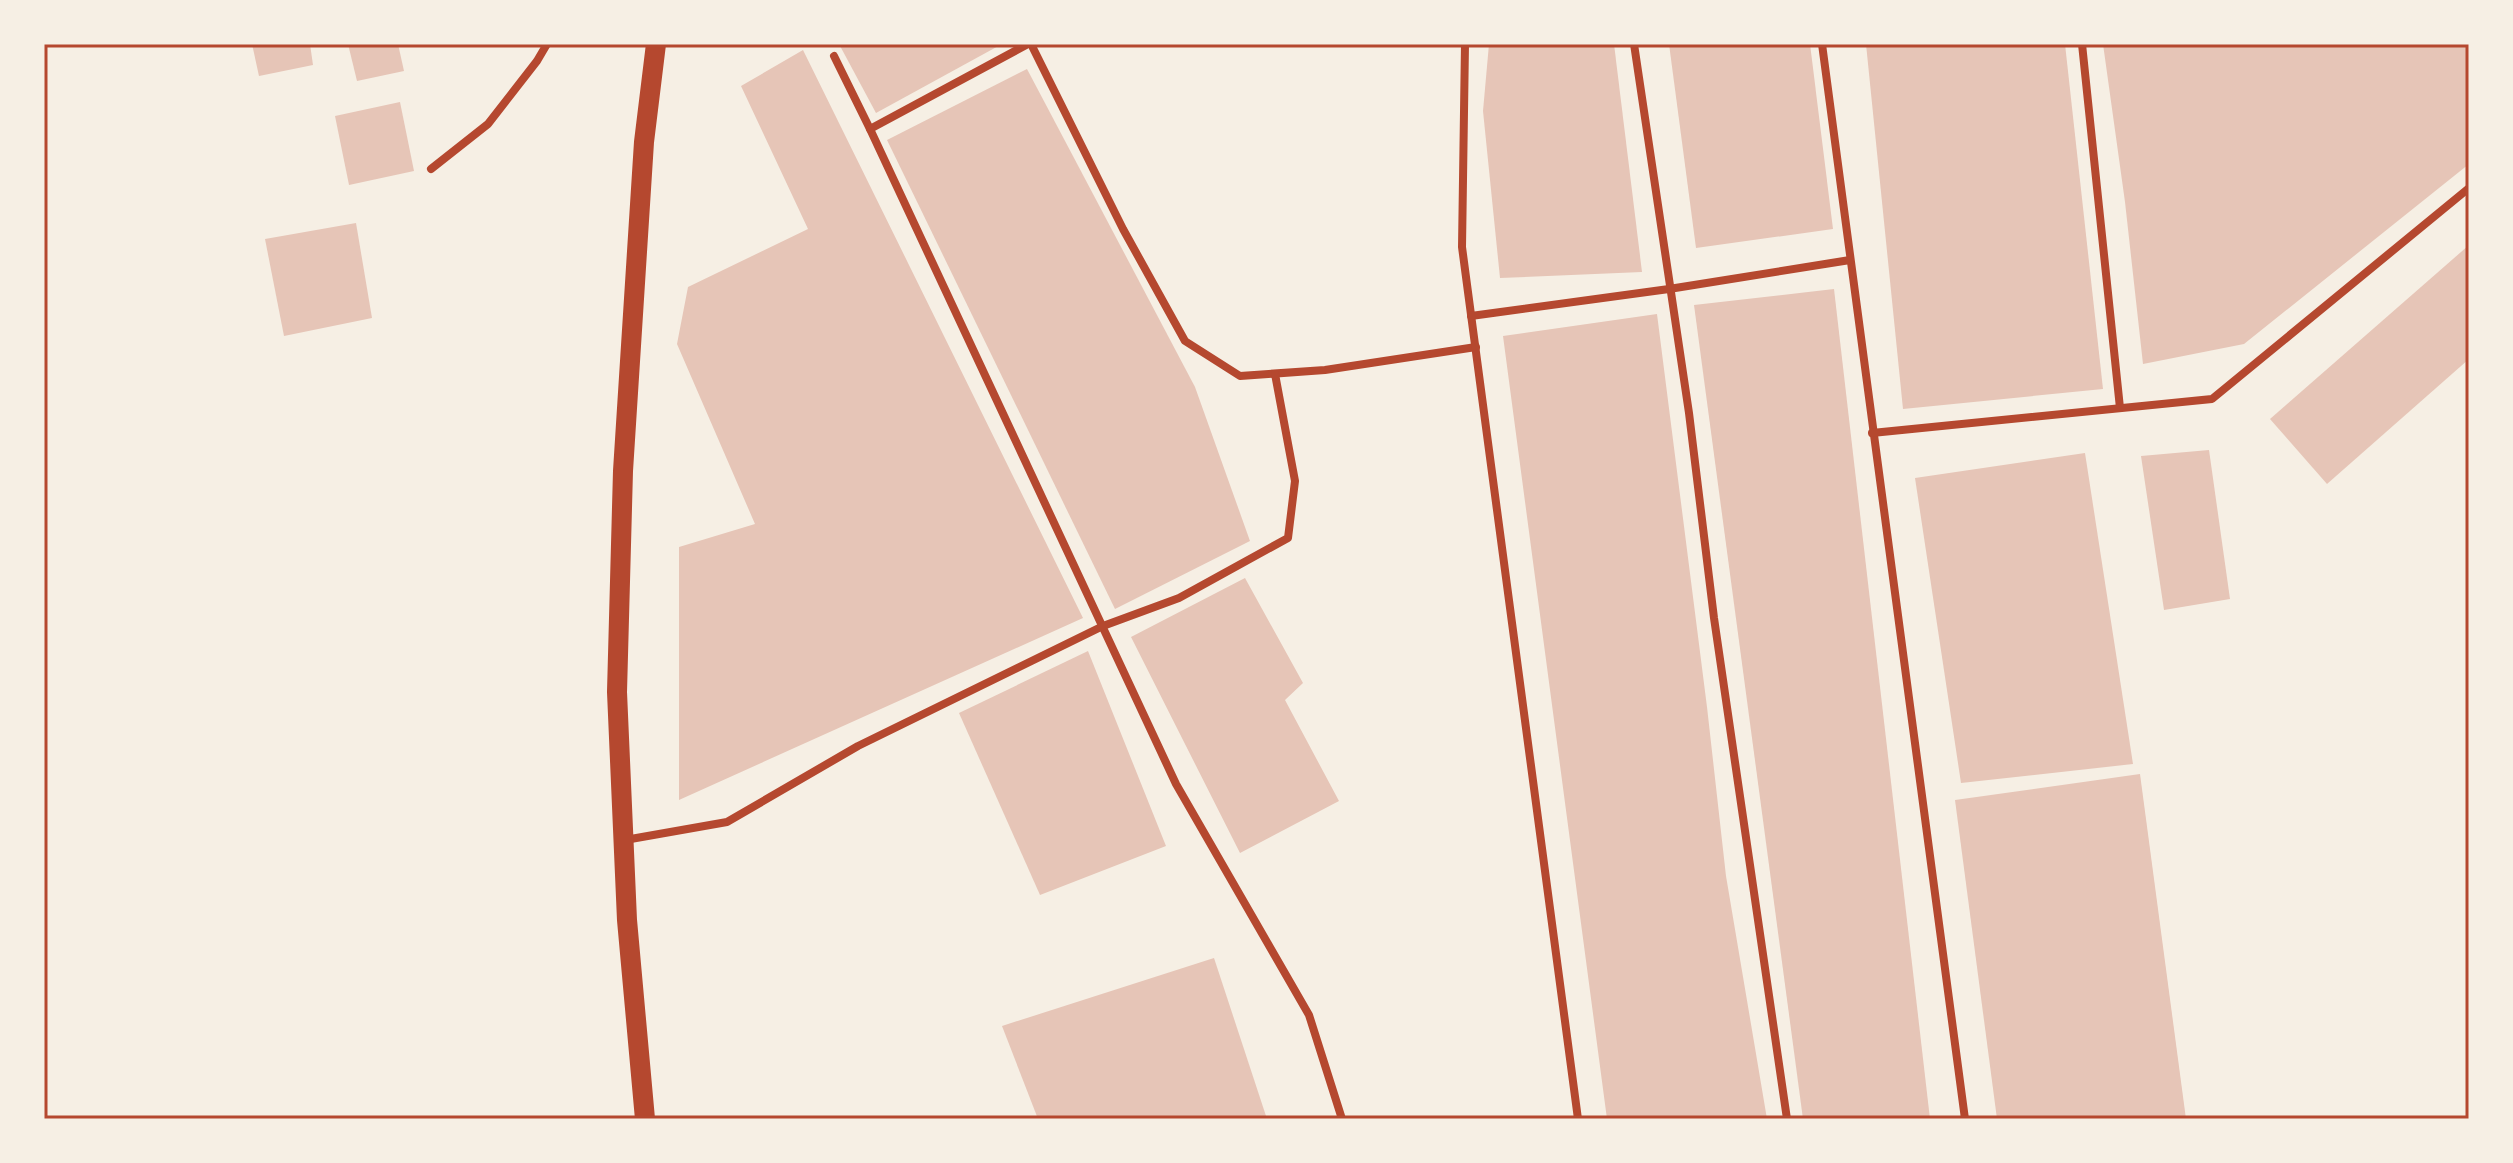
<svg xmlns="http://www.w3.org/2000/svg" width="2513" height="1163" font-family="Jost,sans-serif">
	<rect width="100%" height="100%" fill="#f6efe4"/>
	<g fill="#e6c5b7">
		<path d="M252 44H310L313 65 259 76Z"/>
		<path d="M348 44H398L404 71 357 81Z"/>
		<path d="M839 44H1002L876 113Z"/>
		<path d="M1489 44H1614L1642 272 1500 278 1483 111Z"/>
		<path d="M1669 44H1810L1833 229 1696 248Z"/>
		<path d="M1866 44H2065L2103 389 1903 409Z"/>
		<path d="M2103 44H2469V164L2244 344 2143 364 2125 202Z"/>
		<path d="M803 50 1083 618 679 800V547L755 524 677 344 688 287 808 229 741 86Z"/>
		<path d="M1027 69 1195 387 1250 541 1115 609 887 140Z"/>
		<path d="M400 102 414 171 349 185 335 116Z"/>
		<path d="M356 223 372 318 284 336 265 239Z"/>
		<path d="M2469 245V359L2327 484 2270 419Z"/>
		<path d="M1834 289 1930 1119H1803L1694 305Z"/>
		<path d="M1657 314 1707 707 1726 876 1767 1119H1607L1503 336Z"/>
		<path d="M2209 450 2230 599 2164 610 2141 456Z"/>
		<path d="M2085 453 2133 764 1961 783 1915 478Z"/>
		<path d="M1245 578 1303 683 1285 700 1339 801 1240 853 1131 637Z"/>
		<path d="M1088 651 1166 846 1040 895 959 713Z"/>
		<path d="M2140 774 2186 1119H1997L1955 800Z"/>
		<path d="M1214 958 1267 1119H1038L1002 1026Z"/>
	</g>
	<g fill="none" stroke-linecap="round" stroke-linejoin="round">
		<g stroke="#b5482f" stroke-width="8">
			<path d="M1031 44 1123 229 1185 341 1240 376 1325 370 1476 347"/>
			<path d="M1465 44 1462 247 1578 1119"/>
			<path d="M1634 44 1689 413 1714 618 1787 1119"/>
			<path d="M1822 44 1965 1119"/>
			<path d="M2082 44 2120 408"/>
			<path d="M834 56 870 129 1176 784 1309 1015 1342 1119"/>
			<path d="M870 129 1028 44"/>
			<path d="M431 169 488 124 537 61 547 44"/>
			<path d="M1471 316 1669 289 1850 260"/>
			<path d="M1872 433 2212 399 2469 188"/>
			<path d="M625 840 727 822 858 746 1103 626 1179 598 1288 538 1295 481 1275 374"/>
		</g>
		<path stroke="#b5482f" stroke-width="20" d="M645 1119 627 920 617 692 623 471 644 142 656 44"/>
	</g>
	<rect width="2513" height="1163" fill="none" stroke="#f6efe4" stroke-width="92"/>
	<rect x="46" y="46" width="2421" height="1071" fill="none" stroke="#b5482f" stroke-width="3"/>
</svg>
